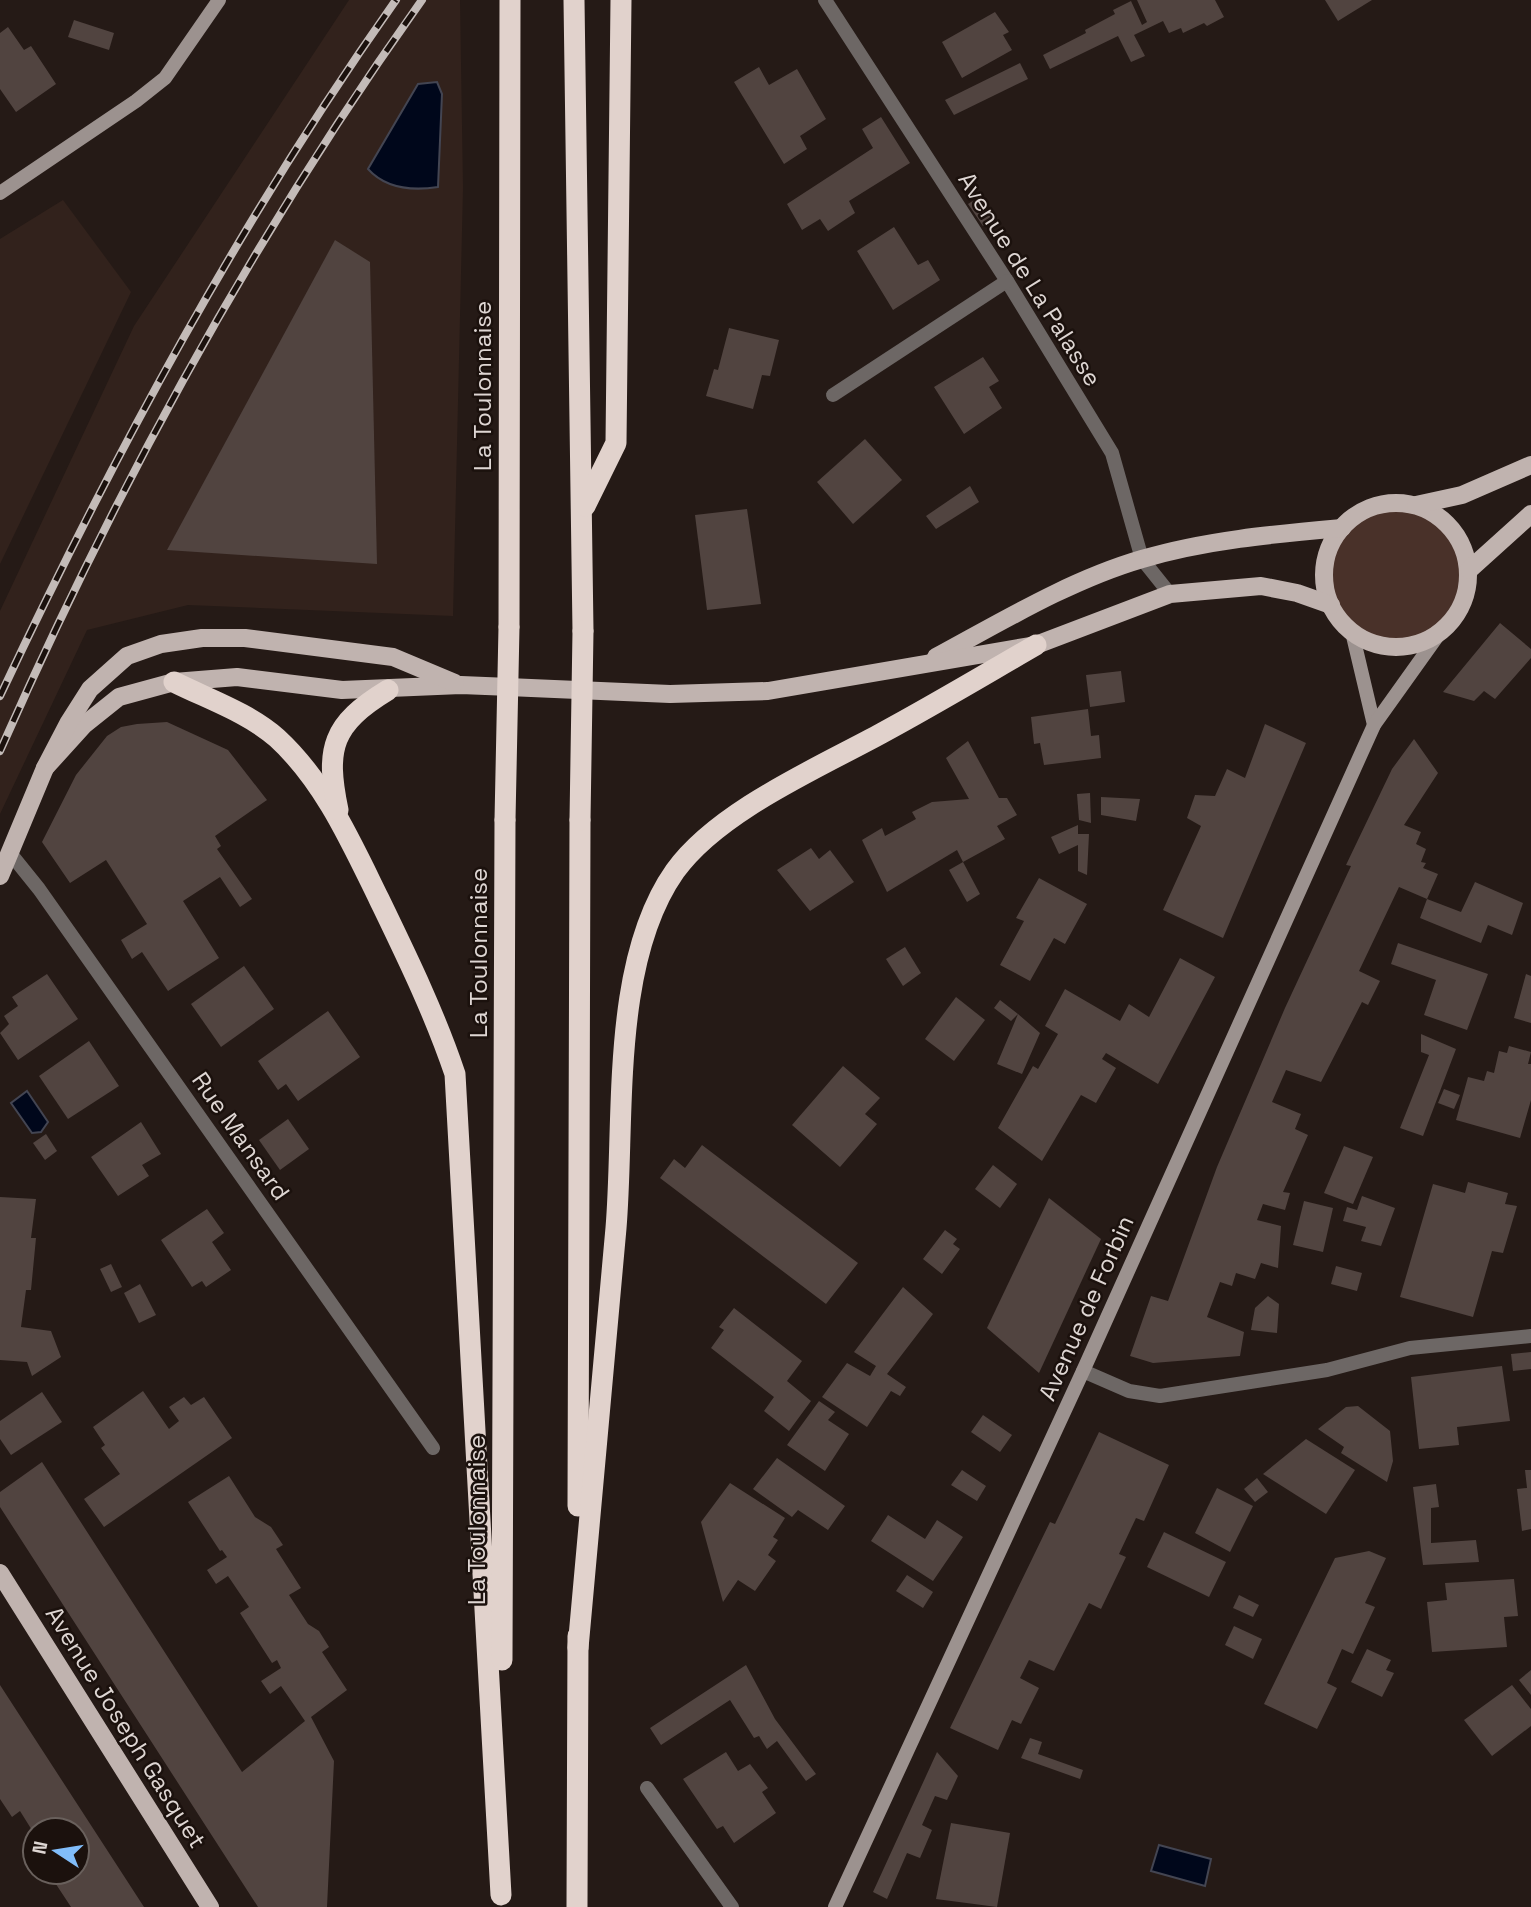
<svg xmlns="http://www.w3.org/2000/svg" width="1531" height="1907" font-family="'Space Grotesk',sans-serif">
	<rect width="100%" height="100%" fill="#251a16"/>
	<g fill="#32221c">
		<path d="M349 0H460L463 188 453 616 188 605 87 630 0 814V611L134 326Z"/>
		<path d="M63 200 131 292 0 564V239Z"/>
	</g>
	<circle fill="#493129" cx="1396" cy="575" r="72"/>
	<g fill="#00071b" stroke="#434552" stroke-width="2">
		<path d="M437 82 442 94 438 187C412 191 386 189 368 169L418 84Z"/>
		<path d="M27 1091 48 1122 41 1132 32 1133 11 1103Z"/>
		<path d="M1159 1845 1211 1859 1205 1886 1151 1871Z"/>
	</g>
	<g fill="#514440">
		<path d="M1137 0H1215L1224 17 1207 26 1204 23 1183 33 1181 28 1169 33 1163 21 1134 35 1145 56 1131 62 1118 36 1050 69 1043 55 1086 33 1085 30 1115 14 1113 10 1131 1 1142 25 1147 22Z"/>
		<path d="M1325 0H1372L1338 21Z"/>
		<path d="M995 12 1009 32 1003 35 1012 50 962 78 942 42Z"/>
		<path d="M74 20 114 33 109 50 68 37Z"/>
		<path d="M8 27 24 50 31 46 56 84 16 112 0 89V33Z"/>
		<path d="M1020 63 1028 79 954 115 945 100Z"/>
		<path d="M759 67 769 85 797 69 826 119 800 136 807 149 784 164 734 82Z"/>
		<path d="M881 117 910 163 849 201 855 213 828 231 820 219 802 230 787 204 873 148 862 129Z"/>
		<path d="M979 197 994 220 983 226 968 204Z"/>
		<path d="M894 227 918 265 928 260 940 280 893 310 857 251Z"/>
		<path d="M335 240 370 262 377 564 167 550Z"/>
		<path d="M729 328 779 340 770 376 762 375 753 409 706 396 714 369 718 370Z"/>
		<path d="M983 357 999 381 989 387 1002 408 964 434 934 387Z"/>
		<path d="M865 439 902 480 853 524 817 482Z"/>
		<path d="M970 486 979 502 936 529 926 516Z"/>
		<path d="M747 509 761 604 707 610 695 515Z"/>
		<path d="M1500 623 1531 649V658L1495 699 1484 691 1474 701 1443 692Z"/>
		<path d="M1121 671 1125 702 1090 707 1086 675Z"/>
		<path d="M1088 709 1091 736 1099 735 1101 758 1044 765 1040 743 1034 744 1031 717Z"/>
		<path d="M167 722 228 750 267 800 215 836 221 846 217 849 252 899 240 907 220 877 183 901 219 958 168 991 142 952 132 959 121 940 147 924 106 860 70 883 42 842 76 775 107 736 121 727 137 724Z"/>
		<path d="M1265 724 1306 743 1223 938 1163 910 1201 826 1187 818 1195 795 1215 796 1227 769 1245 778Z"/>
		<path d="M1414 739 1438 773 1404 825 1421 832 1416 844 1426 849 1421 862 1426 863 1423 868 1438 874 1427 899 1399 887 1359 971 1380 981 1368 1005 1362 1002 1321 1082 1286 1070 1272 1102 1301 1114 1295 1129 1308 1135 1283 1192 1290 1193 1285 1210 1263 1204 1257 1220 1281 1226 1278 1268 1261 1263 1255 1279 1236 1273 1232 1286 1220 1282 1207 1317 1244 1332 1240 1356 1153 1363 1130 1356 1151 1296 1168 1301 1217 1167 1285 1008 1351 866 1346 865 1392 769Z"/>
		<path d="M968 741 999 798H1007L1017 815 997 826 1005 839 963 862 980 894 967 902 949 870 963 862 957 850 887 892 862 840 882 828 885 836 916 819 912 812 932 802 969 799 946 758Z"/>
		<path d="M1090 793 1091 823 1079 820 1077 794Z"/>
		<path d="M1101 797 1140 799 1136 821 1101 815Z"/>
		<path d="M1078 825V834H1089L1087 875 1078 871V845L1059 854 1051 837Z"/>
		<path d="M811 848 819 859 830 850 854 882 810 911 777 870Z"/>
		<path d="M1039 878 1087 904 1065 944 1054 938 1030 981 1000 965 1024 921 1016 918Z"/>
		<path d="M1475 882 1523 903 1512 935 1488 925 1481 943 1420 918 1427 899 1461 912Z"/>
		<path d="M1398 943 1488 974 1467 1030 1424 1015 1436 980 1391 964Z"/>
		<path d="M905 947 921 973 903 986 886 959Z"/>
		<path d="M1180 958 1215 977 1158 1084 1106 1053 1102 1059 1116 1068 1096 1103 1081 1095 1042 1161 998 1128 1033 1066 1038 1069 1058 1034 1045 1026 1065 989 1120 1021 1129 1004 1149 1017Z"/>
		<path d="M244 966 274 1009 221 1047 191 1004Z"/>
		<path d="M47 974 78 1019 18 1060 0 1033 9 1024 4 1016 18 1006 12 997Z"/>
		<path d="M1526 974 1531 976V1023L1514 1018Z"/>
		<path d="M956 997 985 1020 954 1061 925 1039Z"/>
		<path d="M1000 1000 1018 1014 1040 1033 1022 1074 997 1064 1018 1014 1011 1021 994 1008Z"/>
		<path d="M328 1011 360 1057 298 1101 286 1084 278 1090 258 1061Z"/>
		<path d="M1421 1034 1456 1049 1423 1136 1400 1128 1429 1055 1421 1052Z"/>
		<path d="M89 1041 119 1086 68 1119 39 1076Z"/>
		<path d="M1509 1046 1531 1052 1528 1064H1531V1100L1520 1138 1456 1120 1468 1077 1484 1081 1487 1071 1494 1073 1499 1051 1507 1053Z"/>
		<path d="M843 1066 880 1098 865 1114 877 1124 840 1167 792 1125Z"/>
		<path d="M1444 1089 1460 1095 1454 1109 1438 1103Z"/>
		<path d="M288 1119 309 1149 280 1170 259 1140Z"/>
		<path d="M141 1122 161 1154 142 1165 149 1176 118 1196 91 1157Z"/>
		<path d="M46 1134 57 1151 45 1160 33 1143Z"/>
		<path d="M702 1145 858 1263 826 1304 660 1178 674 1159 685 1168Z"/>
		<path d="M1344 1146 1373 1157 1353 1204 1324 1193Z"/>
		<path d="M993 1165 1017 1184 1000 1208 975 1189Z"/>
		<path d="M1468 1182 1508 1193 1505 1204 1517 1206 1503 1253 1492 1251 1473 1317 1400 1297 1433 1184 1465 1193Z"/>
		<path d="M1362 1196 1395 1208 1381 1246 1361 1241 1366 1227 1343 1221 1347 1207 1357 1210Z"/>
		<path d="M0 1197 36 1199 31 1238H36L31 1290H26L21 1327 51 1331 61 1357 32 1376 27 1362 0 1360Z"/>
		<path d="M1049 1198 1101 1239 1039 1373 987 1328Z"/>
		<path d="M1304 1201 1333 1208 1323 1252 1293 1245Z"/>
		<path d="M207 1209 224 1233 212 1242 231 1270 206 1287 202 1281 192 1287 161 1240Z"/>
		<path d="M945 1230 957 1239 953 1244 960 1249 942 1274 923 1259Z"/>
		<path d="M111 1264 122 1287 111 1292 100 1269Z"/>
		<path d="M1336 1266 1362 1273 1357 1291 1331 1284Z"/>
		<path d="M140 1284 156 1315 139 1323 124 1293Z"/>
		<path d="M903 1287 933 1314 887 1374 906 1387 900 1396 891 1391 867 1427 822 1397 847 1363 870 1376 876 1366 854 1352Z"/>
		<path d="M1268 1296 1279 1304 1277 1333 1251 1330 1255 1308Z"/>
		<path d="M734 1308 802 1361 787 1381 811 1401 789 1431 764 1411 774 1397 711 1348 724 1330 719 1327Z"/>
		<path d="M1531 1352V1369L1513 1371 1511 1354Z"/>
		<path d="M1502 1366 1510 1421 1457 1427 1459 1445 1419 1449 1411 1377Z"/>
		<path d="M143 1391 169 1429 179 1421 169 1407 184 1397 191 1405 204 1397 232 1438 104 1527 84 1499 120 1474 101 1448 105 1445 93 1427Z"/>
		<path d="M42 1392 62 1422 11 1455 0 1439V1421Z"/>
		<path d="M819 1401 835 1412 828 1420 849 1434 825 1471 787 1445Z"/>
		<path d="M1358 1406 1390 1431 1393 1461 1387 1482 1341 1453 1344 1447 1318 1429 1346 1407Z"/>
		<path d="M983 1415 1012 1435 1000 1452 971 1432Z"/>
		<path d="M1099 1432 1169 1465 1144 1521 1136 1518 1119 1554 1126 1557 1101 1609 1089 1603 1054 1671 1029 1660 1020 1678 1039 1688 1021 1724 1012 1720 998 1750 950 1728 1050 1522 1055 1524Z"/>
		<path d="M1306 1439 1355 1470 1326 1514 1263 1474Z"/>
		<path d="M777 1458 845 1506 828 1530 798 1510 792 1517 753 1489Z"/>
		<path d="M42 1462 242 1772 305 1721 281 1686 270 1694 261 1681 281 1668 277 1660 272 1663 240 1613 249 1607 228 1576 216 1584 207 1570 227 1557 222 1550 220 1551 188 1502 229 1476 255 1517 271 1527 283 1545 276 1549 301 1588 289 1595 308 1624 319 1631 329 1647 322 1652 347 1690 311 1717 334 1761 327 1907H258L0 1507V1492Z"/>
		<path d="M962 1470 986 1486 977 1501 951 1485Z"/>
		<path d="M1525 1470H1531V1529L1522 1531 1517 1489 1527 1488Z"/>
		<path d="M1257 1478 1268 1492 1255 1502 1244 1489Z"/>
		<path d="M730 1483 785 1518 773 1537 778 1540 768 1555 776 1561 755 1591 738 1580 723 1602 701 1522Z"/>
		<path d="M1436 1484 1439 1507 1431 1508V1543L1476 1540 1479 1562 1423 1565 1413 1487Z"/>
		<path d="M1217 1488 1253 1506 1230 1552 1195 1533Z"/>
		<path d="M888 1515 925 1539 937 1520 963 1537 933 1581 871 1541Z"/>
		<path d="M1164 1532 1226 1562 1209 1597 1147 1567Z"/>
		<path d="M1369 1551 1386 1558 1365 1603 1375 1607 1353 1654 1342 1649 1327 1683 1337 1688 1317 1729 1264 1704 1335 1558Z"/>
		<path d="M907 1575 933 1592 923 1608 896 1591Z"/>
		<path d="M1514 1579 1518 1616 1504 1617 1507 1647 1432 1652 1427 1602 1447 1600 1445 1583Z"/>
		<path d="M1239 1595 1259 1605 1253 1617 1233 1608Z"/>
		<path d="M1234 1626 1262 1639 1253 1659 1225 1645Z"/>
		<path d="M1367 1649 1391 1660 1386 1670 1394 1673 1382 1697 1351 1682Z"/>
		<path d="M746 1665 775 1719 816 1774 806 1781 777 1741 767 1749 759 1736 754 1738 730 1700 661 1745 650 1728Z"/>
		<path d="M1531 1670V1695L1519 1680Z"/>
		<path d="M0 1685 144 1907H71L48 1872H77V1830H35V1835L20 1811 12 1817 0 1799Z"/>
		<path d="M1512 1685 1531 1709V1726L1492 1756 1464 1720Z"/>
		<path d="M1030 1738 1042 1742 1038 1754 1083 1770 1080 1779 1021 1758Z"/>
		<path d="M726 1752 738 1771 750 1764 768 1788 762 1792 776 1813 734 1843 723 1826 717 1829 683 1779Z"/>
		<path d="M937 1752 958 1776 947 1800 935 1796 922 1825 932 1830 920 1858 907 1853 887 1899 873 1892Z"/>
		<path d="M951 1823 1010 1833 997 1907 936 1899Z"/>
	</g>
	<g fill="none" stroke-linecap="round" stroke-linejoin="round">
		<g stroke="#6d6765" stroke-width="14">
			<path d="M825 0 1007 281 1112 453 1142 559 1170 594"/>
			<path d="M833 395 1007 281"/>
			<path d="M10 853 39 889 433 1448"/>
			<path d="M1083 1371 1129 1391 1160 1396 1327 1370 1410 1348 1531 1336"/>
			<path d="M647 1788 732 1907"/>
		</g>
		<g stroke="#9c928f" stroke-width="14">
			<path d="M0 193 136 101 165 78 219 0"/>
			<path d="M1352 632 1374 725"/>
			<path d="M835 1907 1083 1371 1374 725 1439 634"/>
		</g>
		<g stroke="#c0b3af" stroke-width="18">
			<circle cx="1396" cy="575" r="72"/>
			<path d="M1416 505 1462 495 1531 465"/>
			<path d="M1469 570 1531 514"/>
			<path d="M936 657C1001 622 1070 580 1142 559 1206 540 1275 534 1342 528"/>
			<path d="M45 768 84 725 119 697 174 682 237 677 342 690 461 685 670 694 768 691 1036 645 1170 594 1261 586 1297 593 1331 605"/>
			<path d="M0 876 45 768 69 722 90 689 127 656 161 644 202 638H245L393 657 455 683"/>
			<path d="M0 1573 210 1907"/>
		</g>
		<g stroke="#e1d2cc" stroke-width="21">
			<path d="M574 0 583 631"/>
			<path d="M585 506 616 443 621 0"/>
			<path d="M509 627 510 0"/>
			<path d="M174 682C208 699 249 713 277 738 324 781 351 842 379 899 407 957 434 1012 455 1074L501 1895"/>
			<path d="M338 810C325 748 332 724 388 690"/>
			<path d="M578 1506 580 820"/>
			<path d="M578 1648C590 1508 604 1368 616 1228 625 1120 610 963 675 871 718 811 818 768 882 733 934 705 984 675 1036 645"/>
			<path d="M502 1660 505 820"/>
			<path d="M577 1907 578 1636"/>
		</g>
		<g stroke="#c3bbb8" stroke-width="8">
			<g id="rail">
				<path d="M0 696C114 454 241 219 396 0"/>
				<path d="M0 751C116 488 255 234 422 0"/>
			</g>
		</g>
		<use href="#rail" stroke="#1b110d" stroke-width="5" stroke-dasharray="16" stroke-linecap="butt"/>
		<g stroke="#e1d2cc" stroke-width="21">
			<path d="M505 820 509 627"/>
			<path d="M580 820 583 631"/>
		</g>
	</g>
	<g text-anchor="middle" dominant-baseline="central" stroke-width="5" stroke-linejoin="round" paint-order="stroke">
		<g font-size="24" fill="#ded6d3" stroke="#1b110d">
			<text transform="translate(1030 279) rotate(58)">Avenue de La Palasse</text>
			<text transform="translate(482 386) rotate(-90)">La Toulonnaise</text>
			<text transform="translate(478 953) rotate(-90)">La Toulonnaise</text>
			<text transform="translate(241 1136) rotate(55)">Rue Mansard</text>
			<text transform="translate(1086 1308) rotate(-66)">Avenue de Forbin</text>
			<text transform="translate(476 1520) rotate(-90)">La Toulonnaise</text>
			<text transform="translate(126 1727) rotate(58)">Avenue Joseph Gasquet</text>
		</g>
	</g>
	<g transform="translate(56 1851) rotate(282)"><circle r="33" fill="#1b110d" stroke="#69605c" stroke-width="2"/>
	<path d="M0-5L12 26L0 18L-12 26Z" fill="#81bdfa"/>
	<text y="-10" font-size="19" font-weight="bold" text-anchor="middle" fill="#ded6d3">N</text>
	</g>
</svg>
